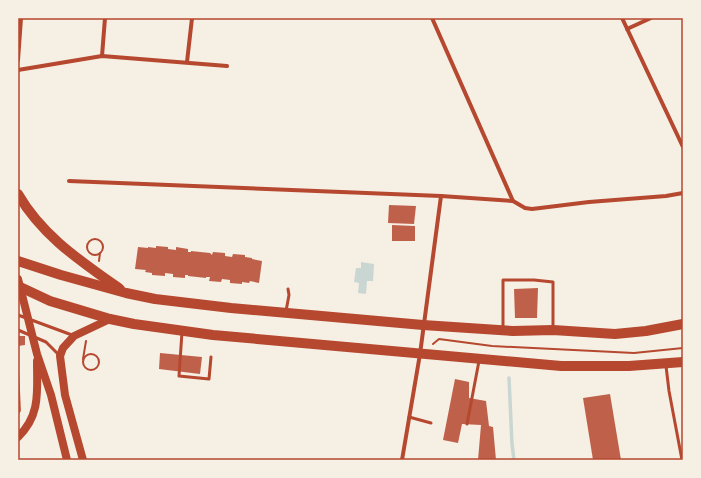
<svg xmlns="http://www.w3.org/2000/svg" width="701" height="478" font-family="Rubik,sans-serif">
	<rect width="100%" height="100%" fill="#f6efe4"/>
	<path fill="#c9d6d2" d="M361 262 374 264 373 281H367L366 294 358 293 359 283 354 282 356 268H361Z"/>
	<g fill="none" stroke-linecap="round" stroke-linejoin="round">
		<path stroke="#c9d6d2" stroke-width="3.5" d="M509 378 512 444 514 460"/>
	</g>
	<g fill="#bf614a">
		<path d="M389 205 416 206 414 224 388 223Z"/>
		<path d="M392 225 415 226V241H392Z"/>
		<path d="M156 246 168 247V249L176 250V247L188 249V252H191V251L210 253 212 255 213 252 225 253V256L232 257 233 254 245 255V257L252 258V259L262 261 259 283 250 281 249 283 242 282V284L230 283V280L222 279 221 282 209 281 210 277H206V278L188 276V275H185V278L173 277V274L165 273V276L152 275V273L145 272 146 270 135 269 138 247 148 248V247L156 248Z"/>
		<path d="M538 288 537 318H515L514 289Z"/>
		<path d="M18 336H25V345L18 346Z"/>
		<path d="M160 353 202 357 200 374 159 369Z"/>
		<path d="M19 371 21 411 18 415V372Z"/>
		<path d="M455 379 469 382V398L486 401 489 426 493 427 496 460H478L481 425 462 424 458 443 443 440Z"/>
		<path d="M610 394 621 460H593L583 398Z"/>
	</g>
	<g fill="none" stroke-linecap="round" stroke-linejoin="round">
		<g stroke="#b5482f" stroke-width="2">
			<circle cx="95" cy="247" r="8"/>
			<path d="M99 261 100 253"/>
			<path d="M433 344 439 339 492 346 634 353 683 348"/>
			<circle cx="91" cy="362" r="8"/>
			<path d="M83 359 86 341"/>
		</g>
		<g stroke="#b5482f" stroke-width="3">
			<path d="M286 311 289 295 288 289"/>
			<path d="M18 315 72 335"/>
			<path d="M503 329V280H534L553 282V329"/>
			<path d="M18 330 46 342 59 355"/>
			<path d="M182 332 179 376 209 379 211 357"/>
			<path d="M666 366 669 391 682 460"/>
			<path d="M409 417 431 423"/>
			<path d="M467 424 479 361"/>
		</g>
		<g stroke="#b5482f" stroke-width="4">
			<path d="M432 18 513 201 525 208 532 209 589 202 666 196 683 193"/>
			<path d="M622 18 683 147"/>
			<path d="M627 29 651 18"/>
			<path d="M102 56 105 18"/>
			<path d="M18 60 21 18"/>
			<path d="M187 62 192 18"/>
			<path d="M18 70 102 56 227 66"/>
			<path d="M69 181 441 196 513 201"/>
			<path d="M402 460 420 354 441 196"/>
		</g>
		<g stroke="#b5482f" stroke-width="8">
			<path d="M18 279 37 354 51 395 67 460"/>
			<path d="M18 437C41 415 37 391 37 361"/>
			<path d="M83 460 65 395 60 356 63 348 74 336 110 319"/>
		</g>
		<g stroke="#b5482f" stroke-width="10">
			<path d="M18 194C42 236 82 262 120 289"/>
			<path d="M18 261 61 275 126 293 155 299 231 308 423 325 513 331 553 330 615 334 646 331 683 324"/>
			<path d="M18 286 50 301 110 319 134 324 213 335 561 366H629L683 362"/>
		</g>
	</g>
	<rect width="701" height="478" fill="none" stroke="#f6efe4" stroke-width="38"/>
	<rect x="19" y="19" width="663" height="440" fill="none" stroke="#b5482f" stroke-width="1.5"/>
</svg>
